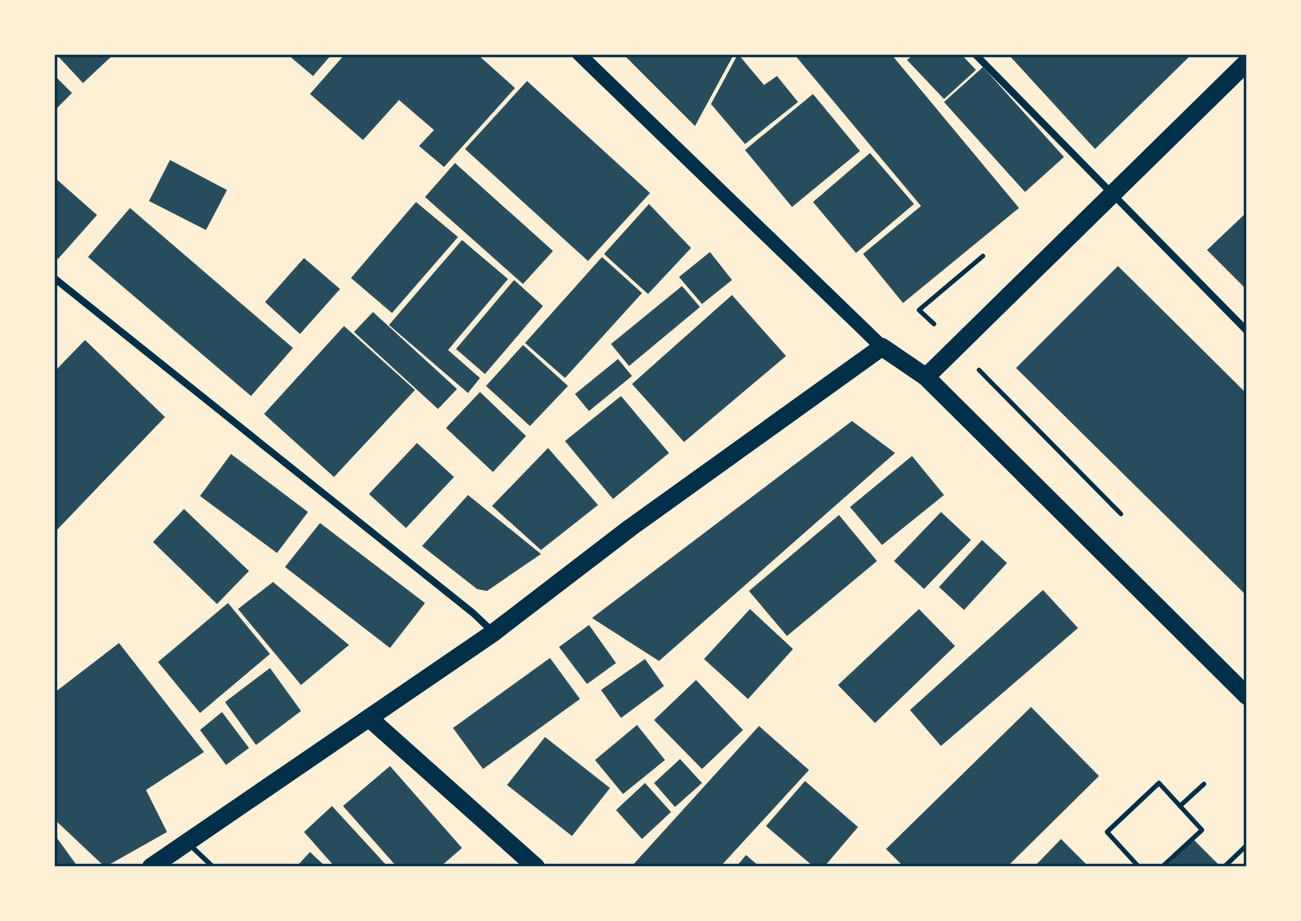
<svg xmlns="http://www.w3.org/2000/svg" width="1301" height="921" font-family="Manrope,sans-serif">
	<rect width="100%" height="100%" fill="#fdf0d5"/>
	<g fill="#264d5e">
		<path d="M56 54H114L83 83Z"/>
		<path d="M287 54H332L313 76Z"/>
		<path d="M345 54H477L515 88 444 167 419 146 434 130 399 100 363 140 310 94Z"/>
		<path d="M623 54H734L695 126Z"/>
		<path d="M738 54 764 85 777 76 798 102 745 144 711 104Z"/>
		<path d="M794 54H891L1019 208 903 303 863 254 921 206Z"/>
		<path d="M914 54H961L976 70 944 99 907 60Z"/>
		<path d="M1008 54H1192L1095 149Z"/>
		<path d="M983 67 1064 157 1025 192 944 102Z"/>
		<path d="M54 75 72 93 54 111Z"/>
		<path d="M527 81 650 193 588 261 465 149Z"/>
		<path d="M813 94 860 151 792 207 745 150Z"/>
		<path d="M870 153 914 204 856 253 813 202Z"/>
		<path d="M170 160 227 190 206 230 149 201Z"/>
		<path d="M455 163 553 251 523 284 425 197Z"/>
		<path d="M54 177 97 215 58 259 54 255Z"/>
		<path d="M416 202 458 237 392 313 351 278Z"/>
		<path d="M649 204 691 248 648 294 604 254Z"/>
		<path d="M130 208 293 348 251 396 88 257Z"/>
		<path d="M1247 212V290L1207 250Z"/>
		<path d="M462 240 508 279 448 350 480 378 468 393 389 325Z"/>
		<path d="M710 252 732 280 702 304 679 277Z"/>
		<path d="M602 257 642 293 565 378 525 343Z"/>
		<path d="M304 258 340 289 300 334 265 302Z"/>
		<path d="M1118 266 1247 394V596L1016 368Z"/>
		<path d="M514 280 543 306 485 374 456 349Z"/>
		<path d="M682 286 700 307 629 366 611 344Z"/>
		<path d="M732 295 786 356 684 442 632 384Z"/>
		<path d="M373 312 457 389 438 409 354 332Z"/>
		<path d="M344 326 415 390 334 477 264 414Z"/>
		<path d="M85 340 165 417 54 533V372Z"/>
		<path d="M523 345 568 386 530 426 486 386Z"/>
		<path d="M618 359 632 376 589 411 575 394Z"/>
		<path d="M480 392 526 436 493 472 446 428Z"/>
		<path d="M621 396 669 453 613 499 565 441Z"/>
		<path d="M852 421 895 453 659 661 592 618Z"/>
		<path d="M417 443 454 477 406 528 369 494Z"/>
		<path d="M548 448 598 505 541 550 492 506Z"/>
		<path d="M231 454 308 512 277 553 200 496Z"/>
		<path d="M912 456 944 495 882 545 850 507Z"/>
		<path d="M468 495 541 554 487 591 477 589 422 546Z"/>
		<path d="M184 509 249 571 217 604 153 542Z"/>
		<path d="M941 512 971 540 924 589 894 561Z"/>
		<path d="M839 515 877 561 787 636 749 591Z"/>
		<path d="M320 523 425 603 390 648 285 567Z"/>
		<path d="M982 540 1007 563 964 610 939 587Z"/>
		<path d="M273 582 349 645 301 685 238 609Z"/>
		<path d="M1043 590 1078 628 941 746 910 710Z"/>
		<path d="M228 603 270 654 200 713 158 662Z"/>
		<path d="M750 609 793 649 748 699 704 659Z"/>
		<path d="M919 609 955 646 875 723 838 685Z"/>
		<path d="M589 625 616 663 587 684 559 647Z"/>
		<path d="M119 643 204 752 146 790 167 832 105 867 54 819V693Z"/>
		<path d="M550 658 580 699 483 769 453 728Z"/>
		<path d="M645 659 664 686 621 718 601 690Z"/>
		<path d="M270 668 301 711 256 745 225 702Z"/>
		<path d="M696 680 743 730 702 769 654 720Z"/>
		<path d="M1031 707 1099 776 1007 867H904L886 849Z"/>
		<path d="M222 712 249 748 226 765 200 730Z"/>
		<path d="M637 725 665 760 623 794 595 760Z"/>
		<path d="M759 726 809 770 720 867H631Z"/>
		<path d="M545 737 610 788 572 836 507 785Z"/>
		<path d="M680 759 702 783 675 807 654 783Z"/>
		<path d="M390 766 462 848 440 867H397L343 806Z"/>
		<path d="M805 781 858 827 824 867H814L766 826Z"/>
		<path d="M645 783 671 812 642 839 616 810Z"/>
		<path d="M332 806 388 867H335L304 832Z"/>
		<path d="M54 834 78 867H54Z"/>
		<path d="M1061 839 1089 867H1034Z"/>
		<path d="M1193 839 1221 867H1166Z"/>
		<path d="M310 852 326 867H296Z"/>
		<path d="M746 855 760 867H736Z"/>
	</g>
	<g fill="none" stroke-linecap="round" stroke-linejoin="round">
		<g stroke="#003049" stroke-width="4.5">
			<path d="M934 324 919 310 983 256"/>
			<path d="M979 370 1121 514"/>
			<path d="M1180 806 1204 784"/>
			<path d="M1139 867 1107 832 1159 783 1202 830 1162 867"/>
			<path d="M1224 867 1247 845"/>
		</g>
		<path stroke="#003049" stroke-width="5" d="M190 845 213 867"/>
		<g stroke="#003049" stroke-width="7">
			<path d="M975 54 1247 331"/>
			<path d="M54 278 473 613 492 631"/>
		</g>
		<path stroke="#003049" stroke-width="14" d="M579 54 882 347"/>
		<g stroke="#003049" stroke-width="18">
			<path d="M926 377 1247 62"/>
			<path d="M369 718 536 867"/>
			<path d="M151 867 493 633 630 528 882 347 926 377 1247 696"/>
		</g>
	</g>
	<rect width="1301" height="921" fill="none" stroke="#fdf0d5" stroke-width="112"/>
	<rect x="56" y="56" width="1189" height="809" fill="none" stroke="#003049" stroke-width="2.5"/>
</svg>
